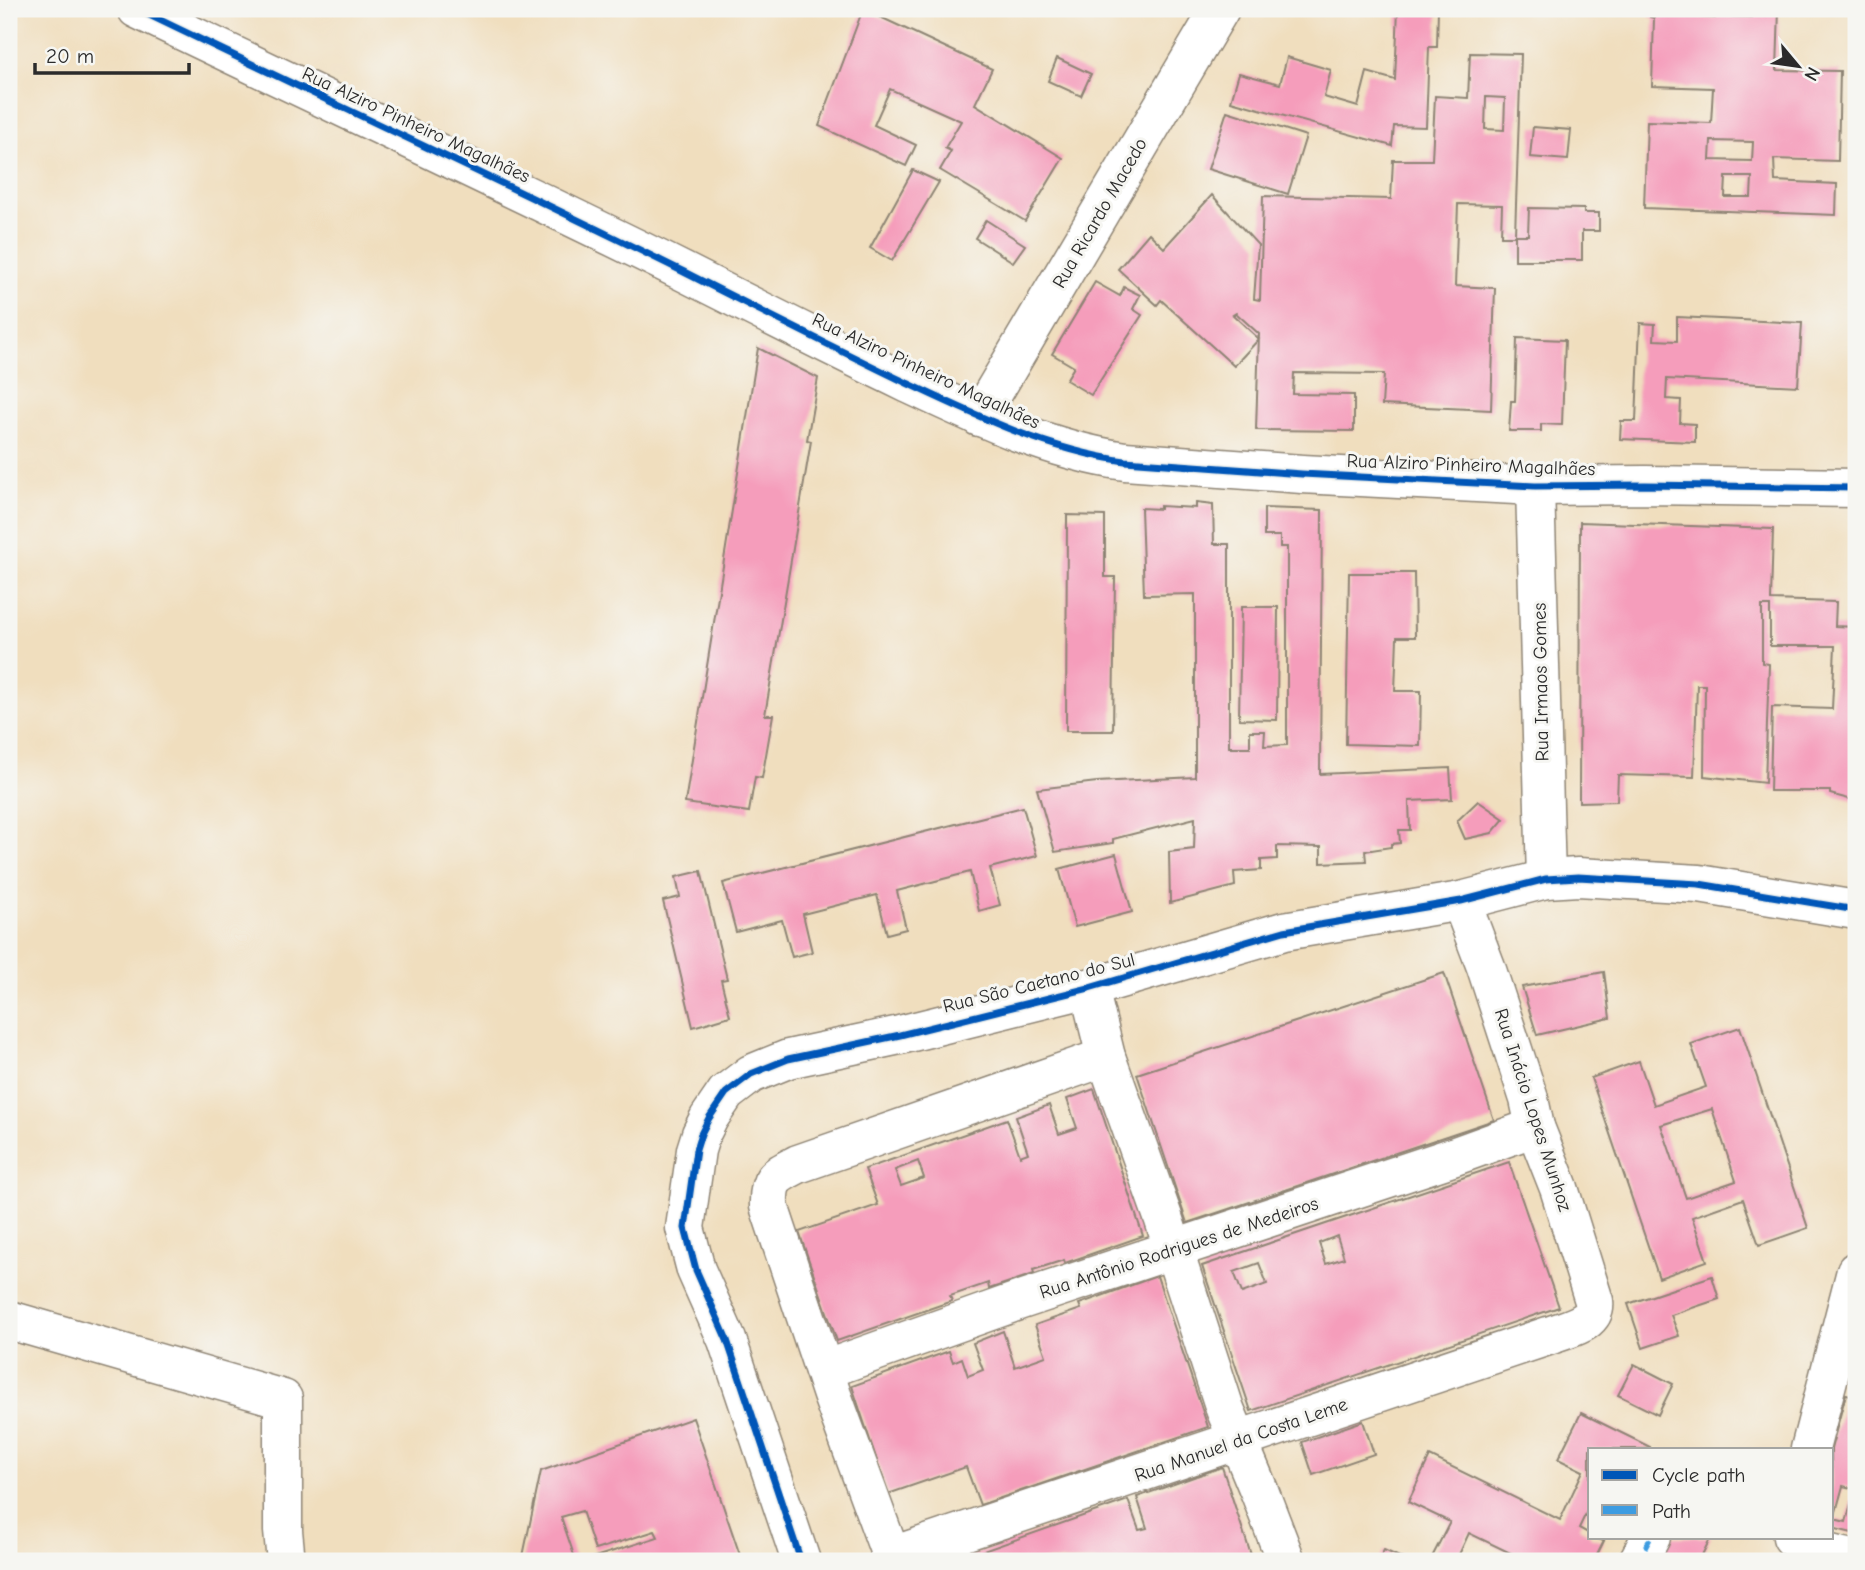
<svg xmlns="http://www.w3.org/2000/svg" width="1865" height="1570" font-family="'Comic Neue',sans-serif">
	<rect width="100%" height="100%" fill="#f6f6f2"/>
	<filter id="ink" filterUnits="userSpaceOnUse"><feTurbulence type="fractalNoise" baseFrequency=".0143" numOctaves="2"/><feDisplacementMap in="SourceGraphic" scale="14" xChannelSelector="R" yChannelSelector="G"/><feConvolveMatrix kernelMatrix="1 2 1 2 8 2 1 2 1" color-interpolation-filters="sRGB"/></filter>
	<filter id="wash" filterUnits="userSpaceOnUse"><feTurbulence type="fractalNoise" baseFrequency=".00686" numOctaves="4" result="noise"/><feDisplacementMap in="SourceGraphic" scale="28" xChannelSelector="R" yChannelSelector="G"/><feGaussianBlur stdDeviation="1.57" result="paint"/><feColorMatrix in="noise" values="0 0 0 0 0 0 0 0 0 0 0 0 0 0 0 0 0 1.4 0 .05"/><feComposite in="paint" operator="in"/></filter>
	<g filter="url(#wash)">
		<rect width="100%" height="100%" fill="#f0debe"/>
		<g id="blocks">
			<g fill="#f59dbb" fill-rule="evenodd">
				<path d="M863 9 992 69 975 104 1063 158 1025 221 940 170 951 151 945 148 961 121 890 89 874 125 916 145 906 166 819 126Z"/>
				<path d="M1398 9H1438L1437 47H1429L1426 127 1394 126 1392 146 1231 101 1239 73 1280 84 1287 57 1331 70 1324 97 1358 107 1367 72 1395 80Z"/>
				<path d="M1650 9H1681V16L1715 18 1716 9H1727L1726 16 1752 17V9H1779L1777 70 1840 71 1838 161 1774 159 1775 181 1837 184 1836 215 1644 208 1647 121 1711 123 1713 88 1652 86 1654 18 1650 17ZM1711 141 1753 142 1752 161 1710 160ZM1726 177H1752L1751 197H1725Z"/>
				<path d="M1470 53 1521 54 1515 235H1528L1529 208 1584 209V213H1599V231H1582V260H1515V236H1501L1502 205 1458 204 1455 286 1495 288 1491 410 1382 405 1384 374 1294 373 1293 394 1354 395V431L1256 430 1259 334 1236 313 1233 315 1259 339 1234 366 1161 300 1157 305 1118 269 1149 233 1164 248 1212 195 1258 245 1254 299 1260 300 1263 196 1391 199 1393 160H1432L1435 96 1468 98ZM1486 97 1505 98 1504 130 1485 129Z"/>
				<path d="M1057 58 1091 74 1081 96 1048 81Z"/>
				<path d="M1227 111 1306 136 1288 194 1208 169Z"/>
				<path d="M1533 127 1571 130 1568 160 1530 157Z"/>
				<path d="M913 170 939 182 892 261 870 248Z"/>
				<path d="M986 220 1025 245 1013 262 975 238Z"/>
				<path d="M1095 282 1120 296 1124 287 1140 295 1133 309 1142 315 1091 395 1066 380 1074 367 1052 354Z"/>
				<path d="M1677 317 1802 323 1798 386 1667 379 1666 399 1681 400 1680 423 1695 424V442L1620 439 1621 421H1636L1640 323 1655 324 1654 340 1677 341Z"/>
				<path d="M1517 338 1565 340 1562 425 1541 424V431H1509L1511 401H1515Z"/>
				<path d="M758 348 818 378 807 440 811 441 765 715H773L762 778 755 777 749 812 685 803Z"/>
				<path d="M1196 503 1213 505 1214 544H1229V747H1250V731H1265L1264 746 1287 745V547H1280V536H1264V508L1322 510 1320 774 1450 768 1452 799 1409 801 1410 830H1399L1400 843 1391 844V847L1365 851 1366 861 1321 863V847L1277 846V859L1261 860V870L1234 872 1235 886 1170 903 1169 852 1194 849 1195 818 1113 839V843L1055 852 1037 789 1097 782 1195 777V594L1144 595 1141 508 1160 509V506L1196 508Z"/>
				<path d="M1067 515 1105 516V577H1115L1113 731H1066Z"/>
				<path d="M1580 522 1773 529 1771 600 1836 602 1835 626 1856 627V801L1830 794V791H1770L1772 707 1832 709 1835 646H1770V606H1762V663L1769 664 1765 783 1704 776 1705 685H1697L1694 777 1618 775 1617 801 1579 802Z"/>
				<path d="M1349 573H1414L1415 637H1397L1395 691H1421L1420 746 1346 744Z"/>
				<path d="M1241 607H1278L1277 720 1239 719Z"/>
				<path d="M1478 801 1504 819 1492 833 1465 839 1457 821Z"/>
				<path d="M1023 807 1037 856 990 868 1000 905 979 911 970 872 897 891 906 929 887 934 877 895 803 914 812 952 792 957 782 920 736 932 723 883Z"/>
				<path d="M1116 854 1132 912 1075 927 1059 869Z"/>
				<path d="M701 871 727 979 721 980 730 1016 693 1027 663 901 680 897 676 877Z"/>
				<path d="M1604 972 1610 1018 1537 1035 1522 987Z"/>
				<path d="M1444 973 1494 1120 1187 1223 1137 1074Z"/>
				<path d="M1740 1027 1808 1228 1759 1245 1743 1199 1692 1217 1707 1261 1659 1278 1591 1078 1639 1061 1654 1105 1706 1087 1691 1044ZM1712 1109 1736 1181 1686 1198 1661 1125Z"/>
				<path d="M1094 1089 1143 1236 1065 1263 1064 1260 1033 1270 1034 1274 989 1289 988 1283 950 1296 952 1301 837 1341 799 1232 878 1205 865 1169 1007 1119 1020 1156 1028 1153 1016 1117 1049 1105 1059 1134 1077 1128 1067 1099ZM918 1161 924 1178 901 1186 895 1170Z"/>
				<path d="M1509 1162 1559 1307 1251 1411 1202 1266ZM1337 1236 1344 1258 1326 1264 1319 1243ZM1259 1263 1267 1284 1242 1293 1234 1272Z"/>
				<path d="M1157 1276 1208 1427 980 1505 966 1467 888 1494 852 1386 949 1351 953 1362 962 1358 968 1376 983 1370 973 1343 1003 1331 1015 1367 1046 1356 1035 1325 1081 1309 1079 1304Z"/>
				<path d="M1712 1276 1719 1299 1671 1315 1679 1336 1643 1348 1628 1304Z"/>
				<path d="M1634 1364 1673 1384 1658 1415 1618 1395Z"/>
				<path d="M1846 1394 1856 1396V1534L1832 1528 1831 1449ZM1843 1486 1855 1489 1846 1522 1834 1519Z"/>
				<path d="M1581 1413 1650 1447 1649 1449H1590V1505L1579 1528 1590 1534V1537L1604 1541 1594 1561H1527L1469 1533 1456 1561H1430L1450 1522 1408 1502 1430 1456 1560 1520 1583 1471 1558 1459Z"/>
				<path d="M693 1418 742 1561H593L592 1558 658 1537 655 1531 595 1550 582 1511 561 1517 576 1561H522L541 1471Z"/>
				<path d="M1363 1421 1374 1454 1313 1475 1302 1442Z"/>
				<path d="M1222 1467 1253 1561H955L1128 1500 1139 1530 1147 1528 1137 1497Z"/>
				<path d="M1659 1537H1711L1699 1561H1647Z"/>
				<path d="M1384 1550 1408 1561H1378Z"/>
			</g>
		</g>
	</g>
	<g filter="url(#ink)">
		<use href="#blocks" fill-opacity="0" stroke="#8e8474" stroke-width="2"/>
		<g fill="none" stroke-linecap="round" stroke-linejoin="round">
			<g stroke="#8e8474" stroke-width="41">
				<g id="minor">
					<path d="M137 9C319 97 503 182 684 272 759 310 834 348 909 384 979 417 1048 450 1125 461L1302 474 1535 486 1645 485 1856 488"/>
					<path d="M979 417 1220 9"/>
					<path d="M1535 486 1546 879"/>
					<path d="M1089 988 1106 1057 1163 1217 1225 1409 1260 1493 1286 1561"/>
					<path d="M9 1320 283 1399V1531L286 1561"/>
					<path d="M824 1370 1021 1300 1455 1156 1535 1127"/>
					<path d="M1810 1449 1856 1271"/>
					<path d="M1792 1537C1800 1549 1841 1556 1856 1560"/>
					<path d="M892 1556 1551 1335C1569 1328 1597 1324 1594 1301L1559 1188 1535 1127 1529 1099 1486 967 1461 901"/>
					<path d="M801 1561 727 1340 696 1270 685 1228 696 1150 701 1134 709 1118 726 1093 751 1074 788 1059 900 1035 1089 988 1284 931 1461 901 1546 879 1578 877 1699 884 1856 910"/>
					<path d="M893 1561 832 1395 769 1206C768 1178 775 1176 798 1164L1106 1057"/>
					<path d="M1638 1561 1651 1537"/>
				</g>
			</g>
			<use href="#minor" stroke="#fff" stroke-width="38"/>
			<path stroke="#3d9ce1" stroke-width="5" stroke-dasharray="10 5" stroke-linecap="butt" d="M1638 1561 1651 1537"/>
			<g stroke="#f6f6f2" stroke-width="11">
				<g id="cycleway">
					<path d="M137 9C319 97 503 182 684 272 759 310 834 348 909 384 979 417 1048 450 1125 461L1302 474 1535 486 1645 485 1856 488"/>
					<path d="M801 1561 727 1340 696 1270 685 1228 696 1150 701 1134 709 1118 726 1093 751 1074 788 1059 900 1035 1089 988 1284 931 1461 901 1546 879 1578 877 1699 884 1856 910"/>
				</g>
			</g>
			<use href="#cycleway" stroke="#0057b8" stroke-width="7"/>
		</g>
	</g>
	<g text-anchor="middle" dominant-baseline="central" stroke-width="6" stroke-linejoin="round" paint-order="stroke">
		<g font-size="19" fill="#2b2b2b" stroke="#f6f6f2">
			<text transform="translate(416 125) rotate(25)">Rua Alziro Pinheiro Magalhães</text>
			<text transform="translate(1100 213) rotate(-60)">Rua Ricardo Macedo</text>
			<text transform="translate(926 371) rotate(25)">Rua Alziro Pinheiro Magalhães</text>
			<text transform="translate(1471 465) rotate(2)">Rua Alziro Pinheiro Magalhães</text>
			<text transform="translate(1541 682) rotate(-91)">Rua Irmaos Gomes</text>
			<text transform="translate(1039 983) rotate(-14)">Rua São Caetano do Sul</text>
			<text transform="translate(1533 1110) rotate(72)">Rua Inácio Lopes Munhoz</text>
			<text transform="translate(1179 1248) rotate(-18)">Rua Antônio Rodrigues de Medeiros</text>
			<text transform="translate(1241 1440) rotate(-19)">Rua Manuel da Costa Leme</text>
		</g>
	</g>
	<rect width="1865" height="1570" fill="none" stroke="#f6f6f2" stroke-width="35"/>
	<rect x="1588" y="1448" width="245" height="91" fill="#f6f6f2" stroke="#a5a5a2" stroke-width="2"/>
	<rect x="1602" y="1470" width="35" height="10" fill="#0057b8" stroke="#a5a5a2" stroke-width="2"/>
	<text x="1652" y="1482" font-size="21" fill="#2b2b2b">Cycle path</text>
	<rect x="1602" y="1505" width="35" height="10" fill="#3d9ce1" stroke="#a5a5a2" stroke-width="2"/>
	<text x="1652" y="1518" font-size="21" fill="#2b2b2b">Path</text>
	<g transform="translate(1798 66) rotate(119)" stroke="#f6f6f2" stroke-width="5" paint-order="stroke">
	<path d="M0-5L12 26L0 18L-12 26Z" fill="#2b2b2b"/>
	<text y="-10" font-size="19" font-weight="bold" text-anchor="middle" fill="#2b2b2b">N</text>
	</g>
	<path d="M35 63v10h154v-10" fill="none" stroke="#2b2b2b" stroke-width="3.5"/>
	<text x="46" y="63" font-size="21" fill="#2b2b2b" stroke="#f6f6f2" stroke-width="5" paint-order="stroke">20 m</text>
</svg>
